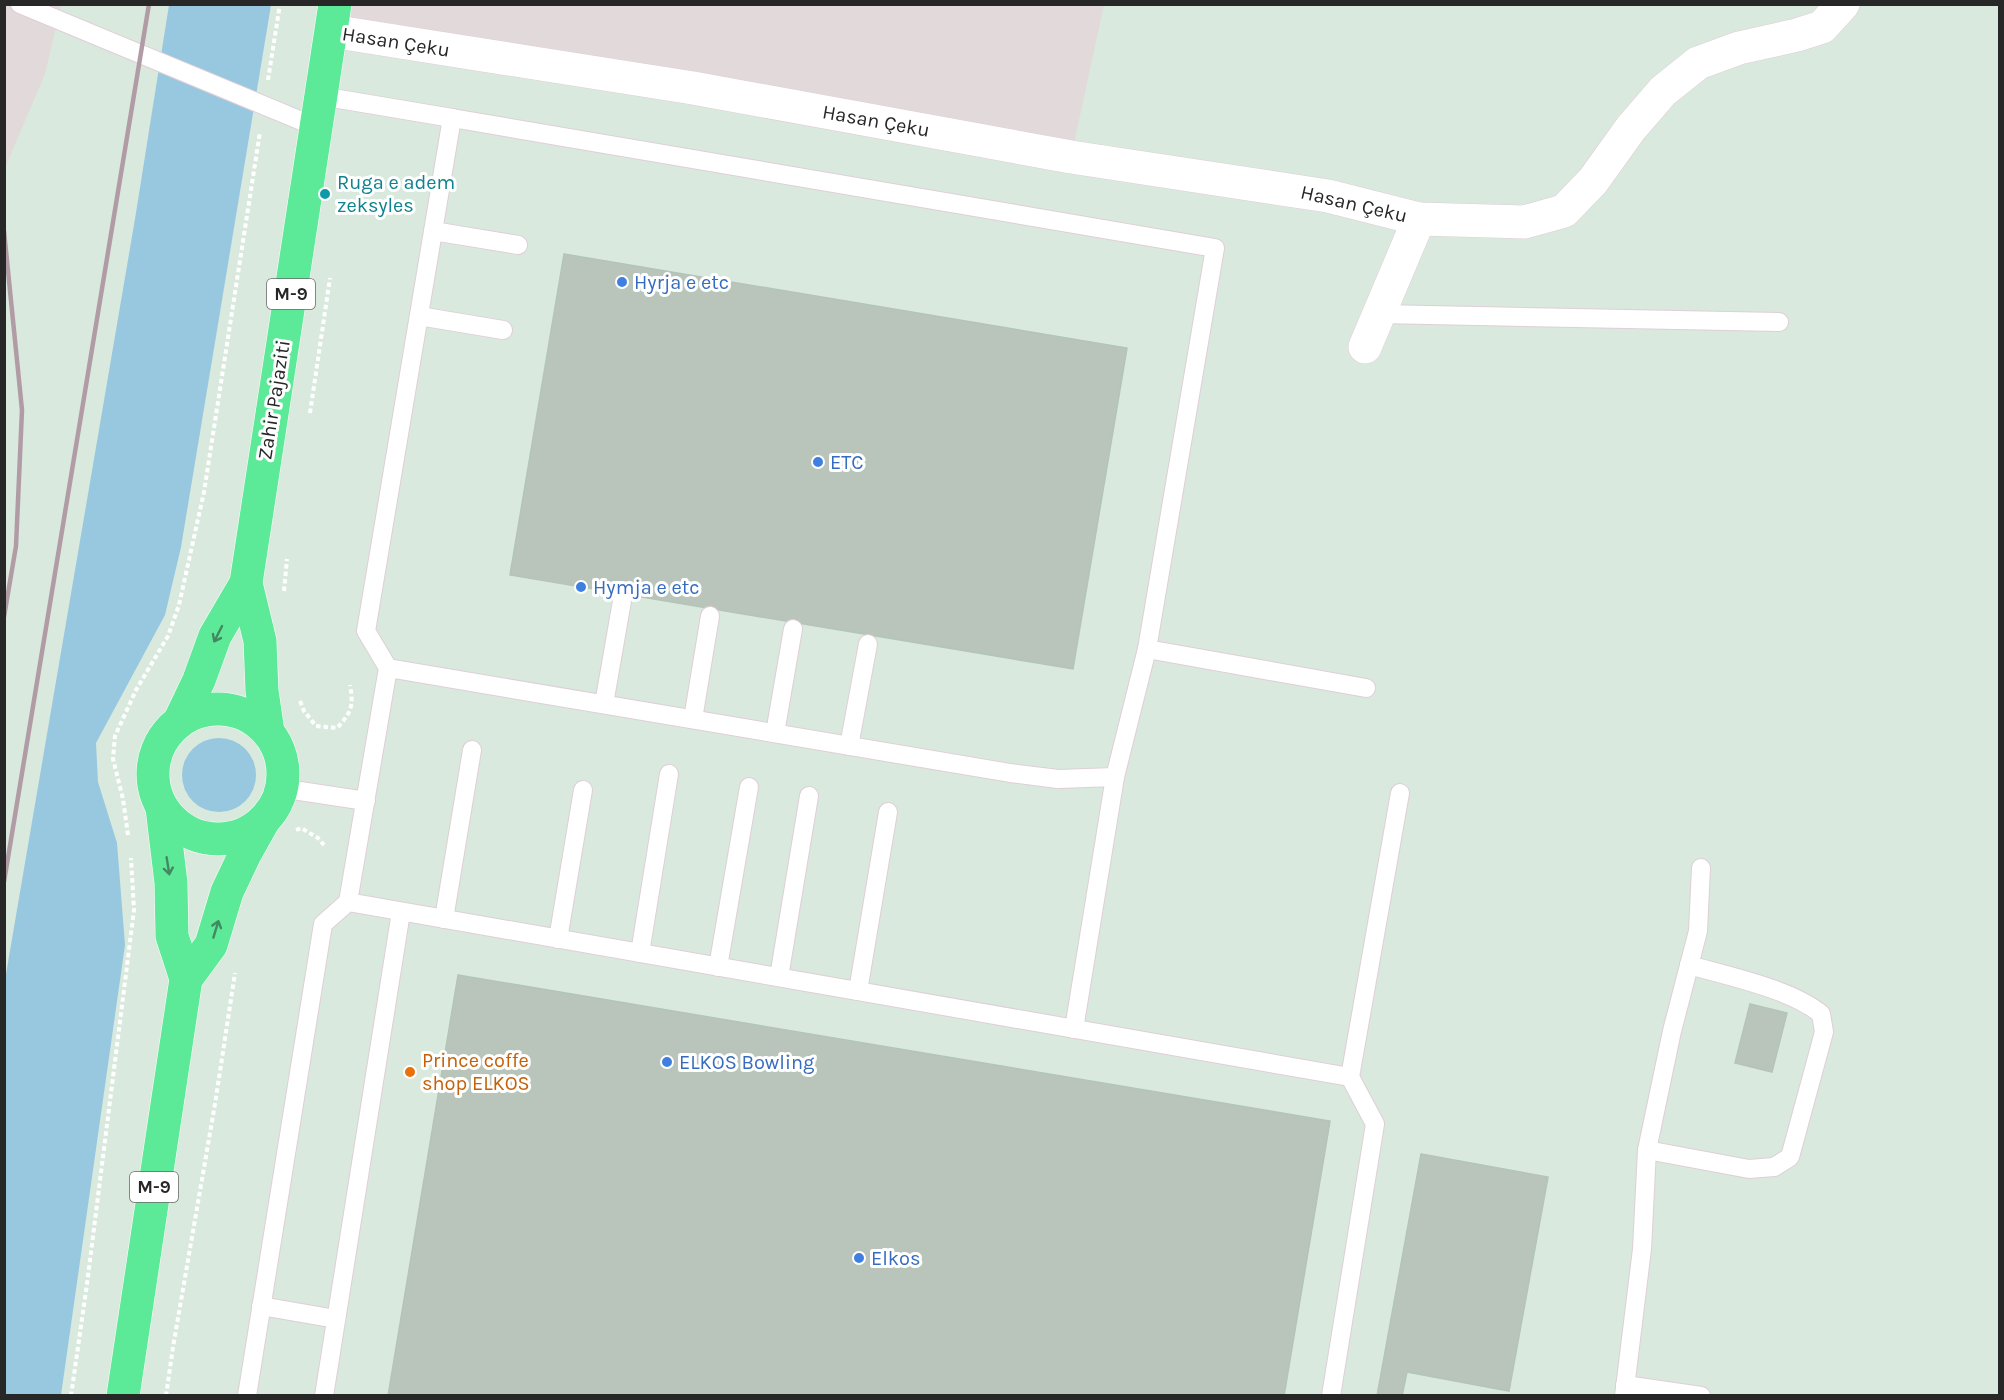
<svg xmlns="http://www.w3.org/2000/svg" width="2004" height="1400" font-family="Karla,sans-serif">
	<rect width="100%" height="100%" fill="#d9e9dd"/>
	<g fill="#e2dada">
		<path d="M335 4 1104 5 1071 157 331 31Z"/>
		<path d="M5 5H61L45 74 5 168Z"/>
	</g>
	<g fill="#97c8df">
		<path d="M169 5H271L181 547 165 615 96 743 98 782 117 843 125 945 61 1395 5 1396V980L135 219Z"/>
		<circle cx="219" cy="775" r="37"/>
	</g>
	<g fill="#b9c5bb" stroke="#b3c4b8" stroke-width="1.5">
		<path d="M564 254 1127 348 1073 669 510 575Z"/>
		<path d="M458 975 1330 1121 1284 1396H388Z"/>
		<path d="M1750 1004 1787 1013 1772 1072 1735 1063Z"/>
		<path d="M1421 1154 1548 1177 1509 1391 1407 1372 1402 1396H1377Z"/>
	</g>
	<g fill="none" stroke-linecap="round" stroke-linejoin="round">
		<g stroke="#e0ced8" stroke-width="20">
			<g id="service">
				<path d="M20 4 316 127"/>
				<path d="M321 96 452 118"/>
				<path d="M433 231 518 245"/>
				<path d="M1379 314 1779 322"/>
				<path d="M419 316 503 330"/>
				<path d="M1147 649 1366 688"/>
				<path d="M388 668 366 631 452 118 1215 248 1147 649 1115 777 1058 779 1010 773 388 668 348 902 1350 1077 1375 1124 1331 1396"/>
				<path d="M604 704 622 601"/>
				<path d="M693 719 710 616"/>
				<path d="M775 733 793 629"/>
				<path d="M849 746 868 644"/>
				<path d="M280 788 366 801"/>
				<path d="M444 919 472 750"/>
				<path d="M558 939 583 790"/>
				<path d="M640 953 669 774"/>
				<path d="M718 967 749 787"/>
				<path d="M779 977 809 796"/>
				<path d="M858 991 888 812"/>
				<path d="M1074 1029 1115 777"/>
				<path d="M1350 1077 1400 793"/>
				<path d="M1647 1150 1749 1169 1774 1167 1790 1157 1824 1032 1821 1014C1791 989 1728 976 1689 965"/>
				<path d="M261 1306 336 1319"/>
				<path d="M1625 1385 1701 1396"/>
				<path d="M247 1396 323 924 348 902"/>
				<path d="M324 1396 401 912"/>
				<path d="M1624 1396 1642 1249 1647 1150 1672 1031 1698 931 1701 868"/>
			</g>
		</g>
		<g stroke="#e0ced8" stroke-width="34">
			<g id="minor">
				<path d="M331 31 693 88 1071 157 1328 196 1419 219 1524 222 1564 211 1593 181 1631 128 1663 91 1698 63 1739 48 1797 35 1822 27 1843 4"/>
				<path d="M1365 347 1419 219"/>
			</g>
		</g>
		<g stroke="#fff" stroke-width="34">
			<g id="primary">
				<path d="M246 583 260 641 262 691 268 732"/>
				<circle cx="218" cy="774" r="65"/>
				<path d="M179 722 199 680 215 636 246 583 335 4"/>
				<path d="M186 979 211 945 227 892 245 854 264 820"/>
				<path d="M123 1396 186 979 172 936 171 883 162 808"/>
			</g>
		</g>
		<g stroke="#fff" stroke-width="4" stroke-dasharray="4.5 3" stroke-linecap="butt">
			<path d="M268 80 280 4"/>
			<path d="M310 413 330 278"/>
			<path d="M284 591 287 559"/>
			<path d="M300 701 304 711 316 726 337 728C351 713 354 706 350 685"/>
			<path d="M296 830 301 828 318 838 324 845"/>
			<path d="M128 835 123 799 113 759 115 736 136 690 168 636 179 605 204 492 260 132"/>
			<path d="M71 1396 87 1284 134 910 131 858"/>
			<path d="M166 1396 173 1347 215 1104 235 973"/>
		</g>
		<use href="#service" stroke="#fff" stroke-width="18"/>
		<use href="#minor" stroke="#fff" stroke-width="33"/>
		<use href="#primary" stroke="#5dea98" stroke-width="33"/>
		<g stroke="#b19ca6" stroke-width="4.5">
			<path d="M4 231 22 410 16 546 4 617"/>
			<path d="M4 882 149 4"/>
		</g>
	</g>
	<defs><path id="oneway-shaft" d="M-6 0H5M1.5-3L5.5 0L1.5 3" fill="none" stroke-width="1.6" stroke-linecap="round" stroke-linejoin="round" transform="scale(1.5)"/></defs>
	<g stroke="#428860">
		<use href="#oneway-shaft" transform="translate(218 634) rotate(117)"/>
		<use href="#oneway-shaft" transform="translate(168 866) rotate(81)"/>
		<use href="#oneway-shaft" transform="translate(216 929) rotate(-73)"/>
	</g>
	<circle fill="#0f9aa8" stroke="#fff" stroke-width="2" cx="325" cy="194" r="6"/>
	<g fill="#3f7fe0" stroke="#fff" stroke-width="2">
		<circle cx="622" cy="282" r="6"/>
		<circle cx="818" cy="462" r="6"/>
		<circle cx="581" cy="587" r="6"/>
		<circle cx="667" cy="1062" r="6"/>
		<circle cx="859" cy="1258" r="6"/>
	</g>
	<circle fill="#e8710a" stroke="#fff" stroke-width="2" cx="410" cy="1072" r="6"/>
	<g text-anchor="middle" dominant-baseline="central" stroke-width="6" stroke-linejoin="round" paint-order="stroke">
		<g fill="#fff" stroke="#686868" stroke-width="1.5">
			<rect x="267" y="279" width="48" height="30" rx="4.5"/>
			<rect x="130" y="1172" width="48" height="30" rx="4.5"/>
		</g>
		<g font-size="18" font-weight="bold" fill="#272727">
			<text x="291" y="294">M-9</text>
			<text x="154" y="1187">M-9</text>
		</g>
		<g font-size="20" fill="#272727" stroke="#fff">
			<text transform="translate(396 42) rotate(9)">Hasan Çeku</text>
			<text transform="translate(876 121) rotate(10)">Hasan Çeku</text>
			<text transform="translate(1354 204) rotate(13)">Hasan Çeku</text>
			<text transform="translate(274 400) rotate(-81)">Zahir Pajaziti</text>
		</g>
		<g font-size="20" fill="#0d838f" stroke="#fff" text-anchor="start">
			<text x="337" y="182">Ruga e adem<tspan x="337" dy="23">zeksyles</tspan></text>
		</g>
		<g font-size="20" fill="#366cbe" stroke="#fff" text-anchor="start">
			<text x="634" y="282">Hyrja e etc</text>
			<text x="830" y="462">ETC</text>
			<text x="593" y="587">Hymja e etc</text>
			<text x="679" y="1062">ELKOS Bowling</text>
			<text x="871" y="1258">Elkos</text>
		</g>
		<g font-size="20" fill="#c56008" stroke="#fff" text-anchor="start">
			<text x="422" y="1060">Prince coffe<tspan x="422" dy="23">shop ELKOS</tspan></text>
		</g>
	</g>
	<rect width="2004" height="1400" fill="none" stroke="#272727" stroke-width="12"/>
</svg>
